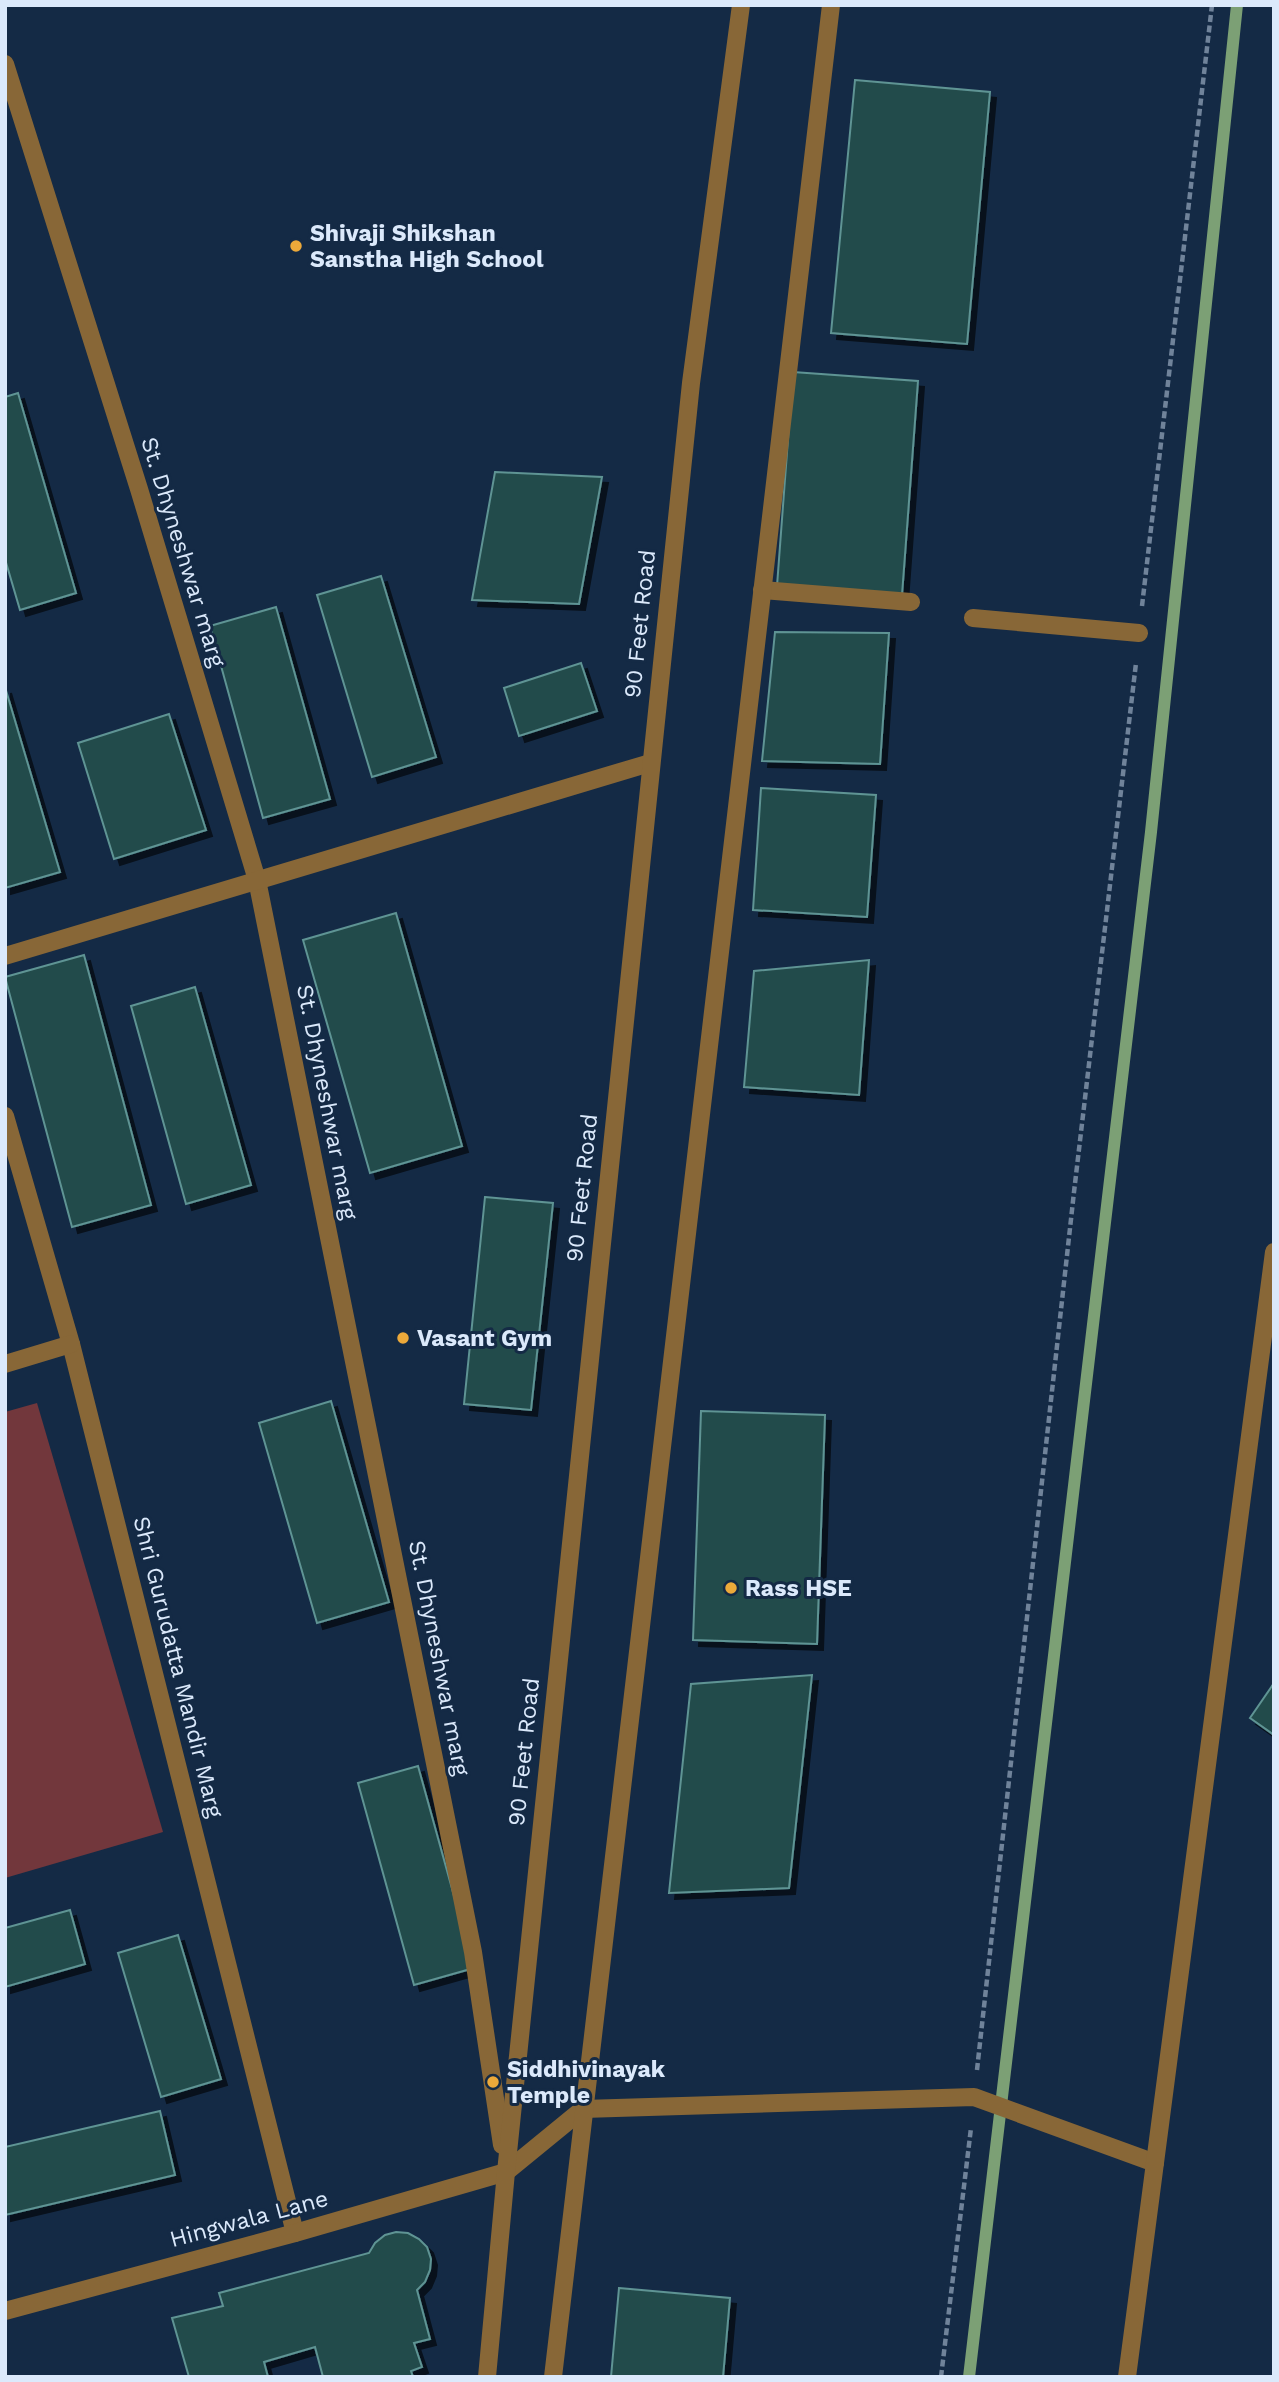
<svg xmlns="http://www.w3.org/2000/svg" width="1279" height="2382" font-family="'Work Sans',sans-serif">
	<defs>
		<filter id="shadow"><feDropShadow dx="6" dy="6" stdDeviation="0" flood-color="#0009"/></filter>
	</defs>
	<rect width="100%" height="100%" fill="#142a45"/>
	<path fill="#72373c" d="M37 1403 163 1832 5 1878V1412Z"/>
	<g fill="none" stroke-linecap="round" stroke-linejoin="round">
		<path stroke="#7ca075" stroke-width="12" d="M969 2377 1151 832 1237 5"/>
	</g>
	<g fill="#244b4b" stroke="#5e9494" stroke-width="2" filter="url(#shadow)">
		<path d="M855 80 990 92 967 344 831 333Z"/>
		<path d="M793 372 918 381 902 595 777 586Z"/>
		<path d="M18 393 76 593 20 610 5 559V397Z"/>
		<path d="M495 472 602 477 579 604 472 600Z"/>
		<path d="M381 576 436 757 372 777 317 595Z"/>
		<path d="M276 607 330 799 263 818 210 626Z"/>
		<path d="M775 632 889 633 880 764 762 761Z"/>
		<path d="M581 663 597 711 519 736 504 688Z"/>
		<path d="M5 687 60 872 5 888Z"/>
		<path d="M169 714 206 830 114 859 78 743Z"/>
		<path d="M761 788 876 795 867 917 753 910Z"/>
		<path d="M396 913 462 1146 370 1173 303 940Z"/>
		<path d="M84 955 151 1205 72 1227 5 977Z"/>
		<path d="M869 960 859 1095 744 1087 754 971Z"/>
		<path d="M195 987 251 1185 186 1204 131 1006Z"/>
		<path d="M485 1197 553 1203 531 1410 464 1404Z"/>
		<path d="M331 1401 389 1602 317 1623 259 1423Z"/>
		<path d="M701 1411 825 1415 817 1644 693 1640Z"/>
		<path d="M812 1675 789 1888 669 1893 691 1684Z"/>
		<path d="M1274 1683V1735L1250 1718Z"/>
		<path d="M418 1766 474 1968 414 1985 358 1783Z"/>
		<path d="M70 1910 85 1964 5 1987V1928Z"/>
		<path d="M178 1935 221 2079 161 2097 118 1953Z"/>
		<path d="M160 2111 175 2175 5 2215V2147Z"/>
		<path d="M396 2232 408 2233 419 2239 427 2247 431 2259 430 2270 425 2282 417 2290 430 2339 414 2343 422 2367 411 2371 413 2377H323L315 2347 264 2362 268 2377H189L172 2318 223 2306 219 2293 369 2253 375 2243 385 2235Z"/>
		<path d="M619 2288 730 2298 723 2377H611Z"/>
	</g>
	<g fill="none" stroke-linecap="round" stroke-linejoin="round">
		<g stroke="#70839a" stroke-width="4.5" stroke-dasharray="7 3.5" stroke-linecap="butt">
			<path d="M1142 606 1212 5"/>
			<path d="M977 2070 1074 1192 1136 663"/>
			<path d="M941 2377 971 2128"/>
		</g>
		<g stroke="#886737" stroke-width="18">
			<path d="M5 64 139 489 257 880 473 1952 502 2145"/>
			<path d="M762 590 911 602"/>
			<path d="M973 618 1139 633"/>
			<path d="M5 956 650 763"/>
			<path d="M5 1116 71 1344 295 2233"/>
			<path d="M5 1364 71 1344"/>
			<path d="M5 2311 295 2233 506 2172 583 2109 974 2097 1155 2163"/>
			<path d="M487 2377 506 2172 691 383 741 5"/>
			<path d="M553 2377 831 5"/>
			<path d="M1127 2377 1274 1252"/>
		</g>
	</g>
	<g fill="#eca93a" stroke="#142a45" stroke-width="2.5">
		<circle cx="296" cy="246" r="7"/>
		<circle cx="403" cy="1338" r="7"/>
		<circle cx="731" cy="1588" r="7"/>
		<circle cx="493" cy="2082" r="7"/>
	</g>
	<g text-anchor="middle" dominant-baseline="central" stroke-width="6" stroke-linejoin="round" paint-order="stroke">
		<g font-size="23" font-weight="bold" fill="#dbe9fb" stroke="#142a45" text-anchor="start">
			<text x="310" y="233">Shivaji Shikshan<tspan x="310" dy="26">Sanstha High School</tspan></text>
			<text x="417" y="1338">Vasant Gym</text>
			<text x="745" y="1588">Rass HSE</text>
			<text x="507" y="2069">Siddhivinayak<tspan x="507" dy="26">Temple</tspan></text>
		</g>
		<g font-size="23" fill="#dbe9fb" stroke="#142a45">
			<text transform="translate(183 552) rotate(73)">St. Dhyneshwar marg</text>
			<text transform="translate(640 624) rotate(-84)">90 Feet Road</text>
			<text transform="translate(327 1102) rotate(79)">St. Dhyneshwar marg</text>
			<text transform="translate(582 1188) rotate(-84)">90 Feet Road</text>
			<text transform="translate(439 1658) rotate(79)">St. Dhyneshwar marg</text>
			<text transform="translate(178 1667) rotate(76)">Shri Gurudatta Mandir Marg</text>
			<text transform="translate(524 1752) rotate(-84)">90 Feet Road</text>
			<text transform="translate(249 2219) rotate(-15)">Hingwala Lane</text>
		</g>
	</g>
	<rect width="1279" height="2382" fill="none" stroke="#dbe9fb" stroke-width="14"/>
</svg>
